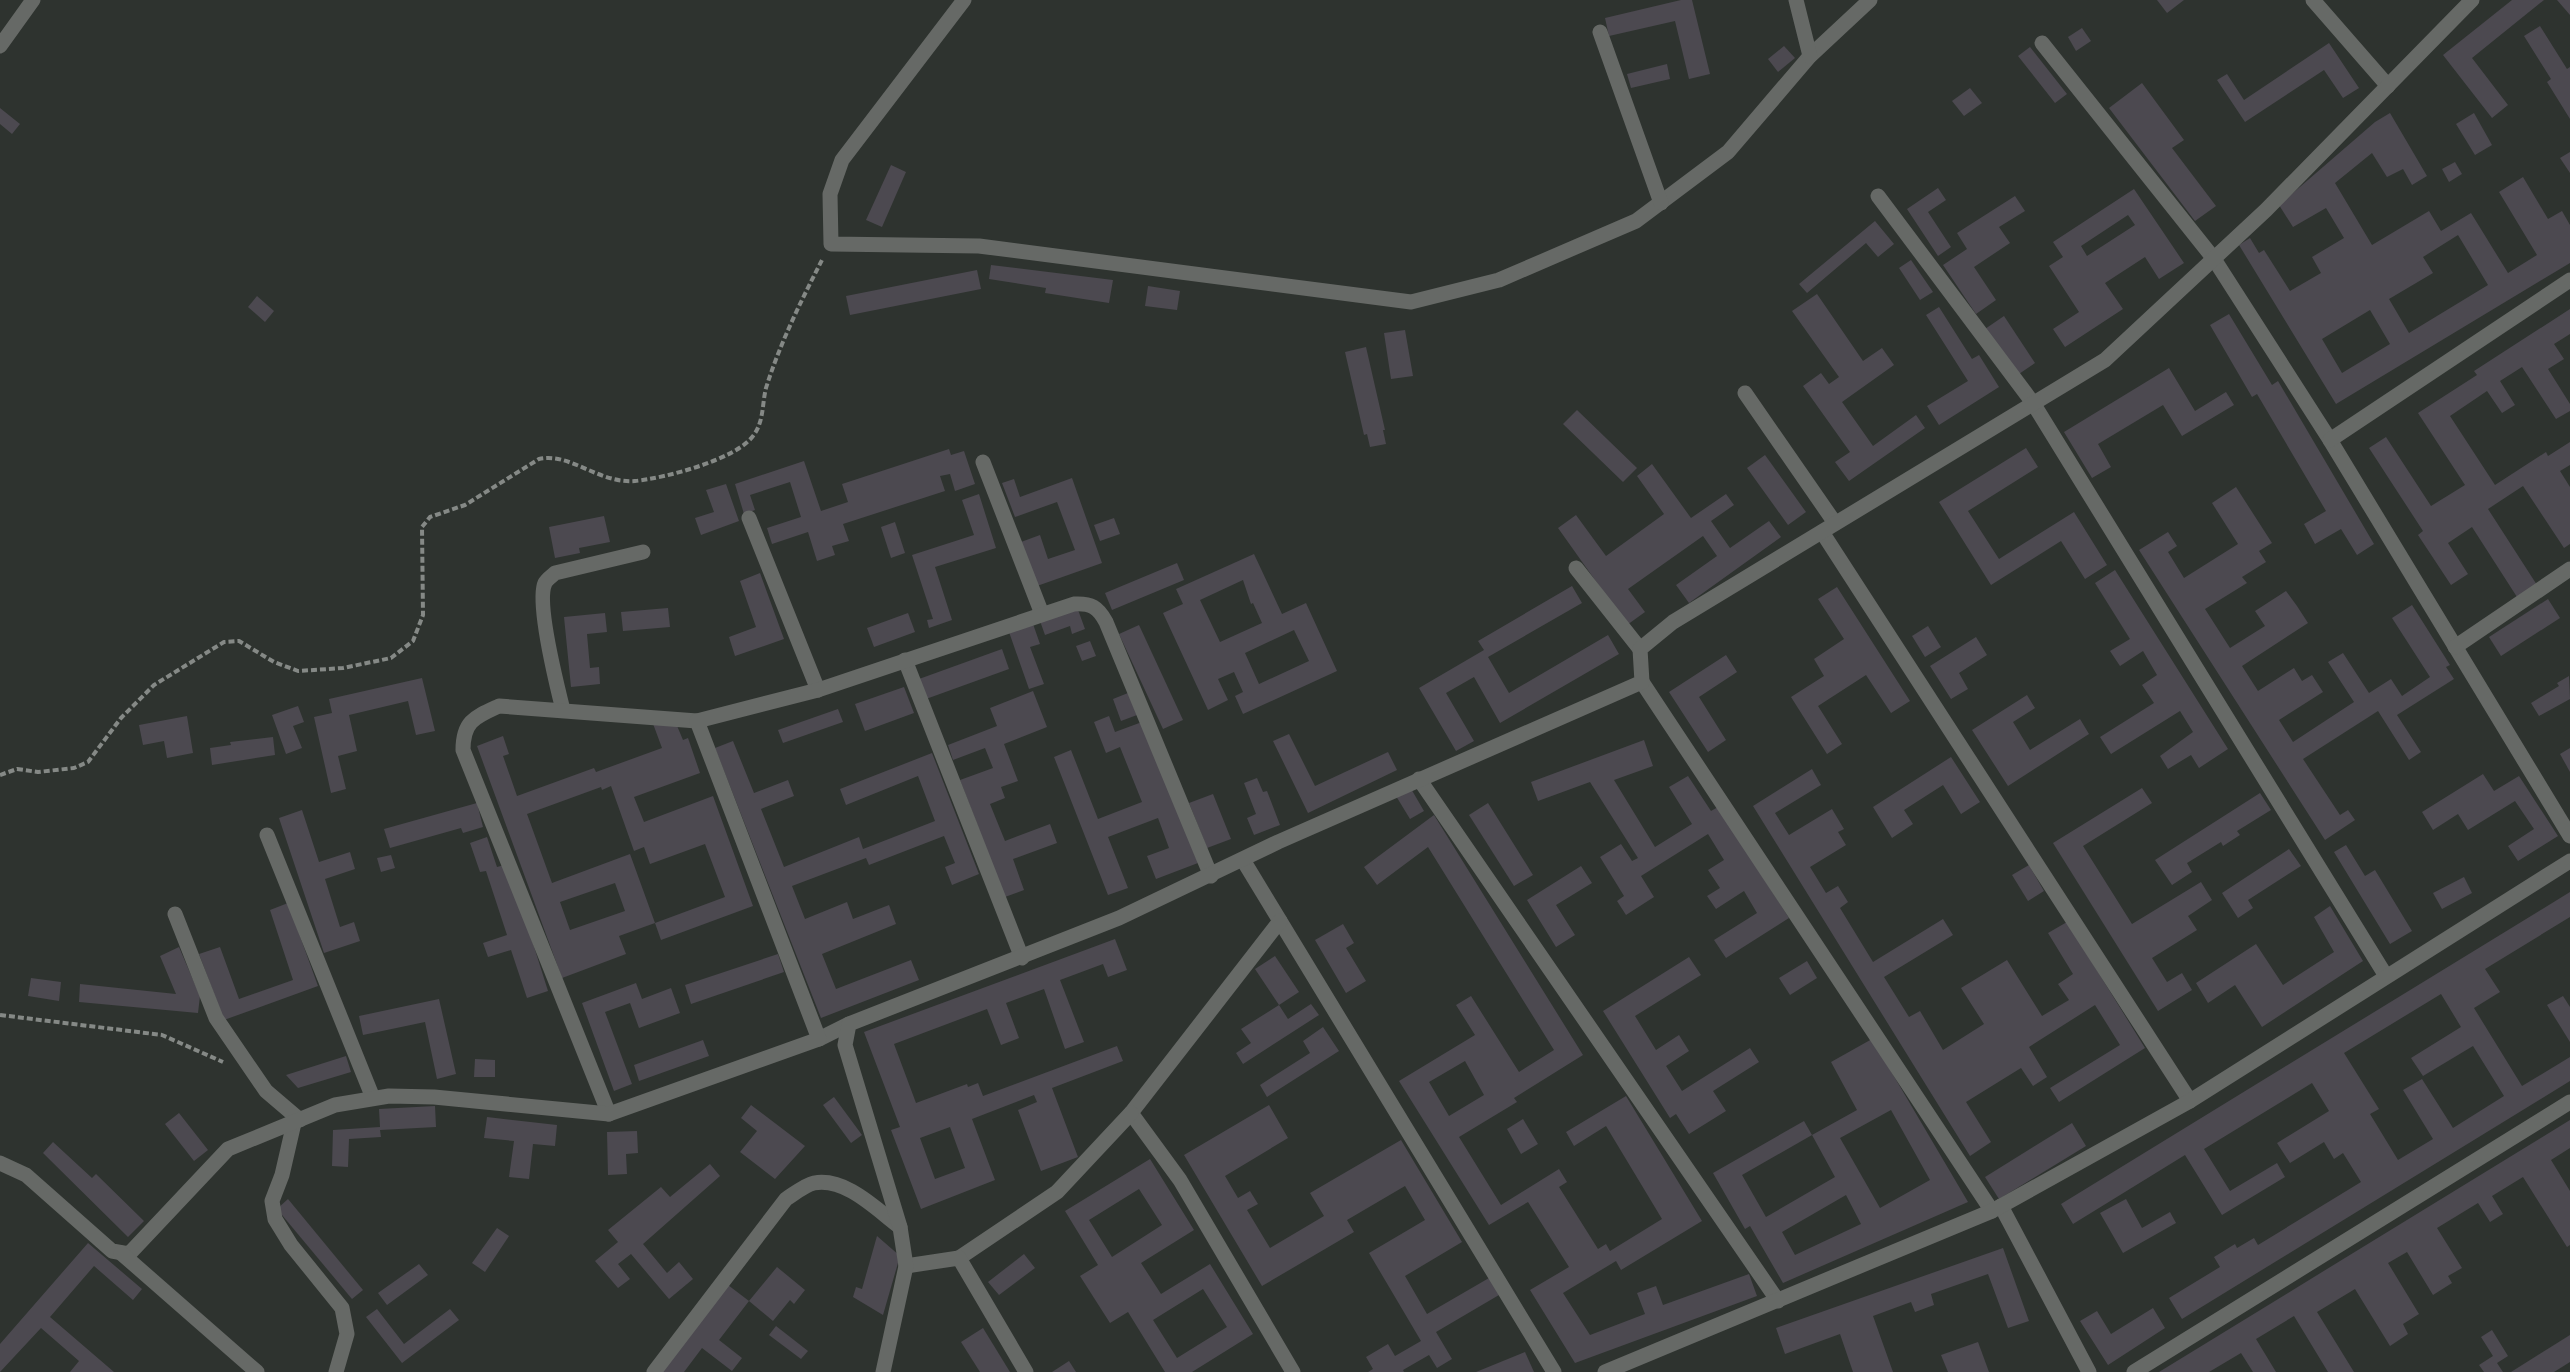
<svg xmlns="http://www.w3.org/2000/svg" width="2570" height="1372" font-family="'Archivo Narrow',sans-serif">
	<rect width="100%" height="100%" fill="#2e332f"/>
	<g fill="#4c4950" fill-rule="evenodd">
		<path d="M1681 0H1692L1710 74 1689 79 1675 21 1609 36 1605 18Z"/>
		<path d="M2157 0H2184L2167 13Z"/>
		<path d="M2512 0H2544L2472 58 2508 105 2492 118 2443 55Z"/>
		<path d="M2557 0H2570V15Z"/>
		<path d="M2540 26 2567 69 2570 67V119L2547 82 2551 79 2524 36Z"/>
		<path d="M2082 28 2091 41 2076 51 2068 37Z"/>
		<path d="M2329 43 2359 88 2343 98 2324 70 2245 122 2217 80 2227 74 2244 100Z"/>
		<path d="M1784 46 1795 58 1778 72 1768 59Z"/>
		<path d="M2030 47 2067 94 2055 103 2018 56Z"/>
		<path d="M1667 64 1670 79 1631 88 1627 74Z"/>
		<path d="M2142 83 2184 140 2172 148 2216 206 2195 221 2109 108Z"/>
		<path d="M1970 88 1982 103 1964 116 1952 101Z"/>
		<path d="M0 108 20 124 12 134 0 124Z"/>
		<path d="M2390 113 2427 176 2412 185 2403 169 2387 177 2372 153 2335 183 2372 245 2429 211 2441 231 2471 213 2508 273 2537 255 2499 192 2523 177 2548 219 2562 211 2570 225V263L2336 404 2239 245 2250 238 2259 253 2264 250 2290 291 2321 273 2312 257 2344 238 2326 208 2293 227 2279 205 2375 122ZM2458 235 2488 285 2409 333 2389 299 2433 273 2423 257ZM2370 310 2390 344 2342 373 2322 339Z"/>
		<path d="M2474 113 2492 145 2475 155 2456 124Z"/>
		<path d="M2570 152V173L2560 158Z"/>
		<path d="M2455 162 2462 174 2449 182 2442 169Z"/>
		<path d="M891 165 906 172 882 227 866 220Z"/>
		<path d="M1938 188 1946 200 1928 212 1951 247 1938 256 1907 209Z"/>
		<path d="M2134 189 2184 263 2159 279 2145 257 2105 283 2123 309 2065 347 2053 329 2079 312 2049 266 2063 257 2053 242ZM2128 215 2135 225 2087 256 2081 246Z"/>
		<path d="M2015 196 2025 211 1999 227 2010 243 1974 267 1996 300 1976 314 1943 265 1967 249 1957 233Z"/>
		<path d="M1875 221 1894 244 1878 257 1866 243 1807 293 1799 284Z"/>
		<path d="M1911 260 1933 292 1920 300 1899 268Z"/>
		<path d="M991 265 1113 280 1109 303 1045 293 1046 288 989 279Z"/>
		<path d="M977 270 981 289 850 315 846 296Z"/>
		<path d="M1148 286 1180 291 1177 310 1145 306Z"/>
		<path d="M1817 294 1863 361 1882 348 1894 365 1842 402 1873 446 1916 415 1925 428 1849 481 1835 462 1850 452 1803 386 1821 373 1829 384 1839 377 1792 311Z"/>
		<path d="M257 296 274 311 265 322 248 307Z"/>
		<path d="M1939 307 1972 359 1979 355 1999 387 1939 425 1927 406 1968 381 1926 315Z"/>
		<path d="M2570 309V334L2554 344 2564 359 2548 369 2570 404V411L2556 419 2522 367 2500 381 2515 405 2502 413 2487 391 2450 416 2495 485 2546 452 2548 456 2570 442V465L2560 471 2570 487V544L2564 548 2523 486 2488 509 2537 585 2517 597 2472 527 2448 543 2468 574 2451 585 2418 535 2423 531 2369 448 2386 437 2431 506 2465 485 2418 413 2477 375 2474 371Z"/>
		<path d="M2229 314 2272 385 2278 381 2374 544 2357 555 2341 529 2315 544 2304 524 2326 511 2257 394 2252 397 2210 325Z"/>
		<path d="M2004 316 2035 363 2016 376 1985 329Z"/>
		<path d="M1405 330 1413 376 1391 379 1384 333Z"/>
		<path d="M1366 347 1385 430H1383L1386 444 1370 447 1367 434 1364 435 1345 352Z"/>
		<path d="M2169 368 2195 411 2226 392 2234 405 2182 436 2163 405 2098 444 2111 467 2092 478 2064 432Z"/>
		<path d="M1577 410 1637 468 1623 482 1563 424Z"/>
		<path d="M2026 448 2038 467 1968 511 1999 559 2074 512 2107 565 2085 579 2061 541 1991 585 1939 502Z"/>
		<path d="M949 449 951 455 964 451 975 484 955 491 950 474 940 476 945 491 843 524 849 541 832 546 835 555 817 561 808 532 772 544 767 528 801 517 790 482 750 495 755 510 744 514 735 484 804 461 821 511 848 502 842 484Z"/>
		<path d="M1765 455 1806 512 1788 525 1747 468Z"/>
		<path d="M1652 464 1691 518 1726 494 1734 505 1711 521 1730 548 1769 521 1781 537 1689 603 1676 585 1717 556 1703 536 1628 589 1645 612 1627 625 1558 528 1576 515 1606 556 1664 514 1637 476Z"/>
		<path d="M1072 478 1102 563 1037 586 1021 542 1040 535 1048 559 1075 550 1057 502 1015 517 1002 483 1014 479 1020 497Z"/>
		<path d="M726 484 739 521 701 535 695 518 714 512 706 490Z"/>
		<path d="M2236 487 2272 543 2259 551 2266 562 2242 577 2247 583 2205 609 2230 648 2265 626 2255 611 2286 591 2297 606 2308 623 2242 666 2258 691 2294 668 2302 681 2312 675 2323 692 2279 720 2293 742 2354 702 2328 662 2343 653 2369 693 2391 679 2402 696 2430 677 2392 618 2412 605 2450 665 2446 667 2454 679 2397 715 2421 752 2409 760 2378 711 2303 759 2340 815 2348 810 2355 820 2325 840 2139 550 2168 532 2177 546 2168 552 2184 578 2238 544 2212 503Z"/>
		<path d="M979 494 996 548 935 567 952 620 929 628 927 620 933 619 912 555 974 535 962 500Z"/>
		<path d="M604 516 610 542 579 548 580 553 555 558 549 527Z"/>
		<path d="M1114 518 1120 534 1100 541 1094 525Z"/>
		<path d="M895 522 905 553 891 558 881 527Z"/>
		<path d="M1254 554 1282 614 1306 603 1337 671 1243 714 1235 696 1243 692 1234 672 1218 679 1228 700 1208 710 1163 613 1183 604 1176 589ZM1243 580 1251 604 1253 603 1262 623 1220 642 1200 600ZM1294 630 1309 661 1259 684 1245 653Z"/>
		<path d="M1177 563 1184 580 1112 610 1105 593Z"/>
		<path d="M2115 570 2228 749 2199 768 2191 755 2168 769 2160 756 2193 732 2180 711 2111 754 2100 737 2154 703 2142 685 2157 675 2143 651 2120 666 2110 651 2130 639 2095 583Z"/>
		<path d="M760 573 784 639 735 656 729 637 756 627 740 581Z"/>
		<path d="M1572 586 1582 603 1488 657 1509 693 1608 635 1619 654 1500 723 1474 677 1446 693 1474 741 1456 751 1419 688 1484 650 1478 641Z"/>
		<path d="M1837 587 1910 701 1891 713 1866 675 1818 706 1842 744 1827 754 1791 697 1824 676 1814 659 1844 639 1818 599Z"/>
		<path d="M2548 599 2560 618 2501 656 2489 637Z"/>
		<path d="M1077 607 1085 629 1072 634 1070 626 1045 635 1040 621Z"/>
		<path d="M668 608 670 627 623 631 621 612Z"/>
		<path d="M605 613 607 632 587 634 590 668 599 667 600 684 571 687 564 617Z"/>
		<path d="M908 613 915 632 874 647 867 628Z"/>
		<path d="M1033 624 1040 644 1030 647 1044 684 1029 689 1009 632Z"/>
		<path d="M1139 625 1183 720 1163 729 1119 634Z"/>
		<path d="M1928 626 1941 647 1925 657 1912 636Z"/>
		<path d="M1976 637 1987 655 1959 673 1968 689 1951 699 1930 666Z"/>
		<path d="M1090 641 1096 656 1082 661 1076 646Z"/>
		<path d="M1002 649 1009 669 926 699 919 679Z"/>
		<path d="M1726 655 1737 672 1699 697 1726 740 1708 752 1669 692Z"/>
		<path d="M2569 676 2570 699 2539 716 2531 703 2559 686 2557 683Z"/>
		<path d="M422 678 435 731 416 735 408 701 349 715 357 751 338 756 346 789 331 793 314 717 332 713 329 699Z"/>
		<path d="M904 687 914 713 865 731 855 704Z"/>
		<path d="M1033 691 1047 727 1004 744 1018 781 1001 787 1005 798 990 804 1005 841 1050 824 1057 843 1013 859 1024 890 1005 897 960 780 993 768 985 748 953 760 948 745 997 726 990 708Z"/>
		<path d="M1128 693 1137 715 1121 721 1113 699Z"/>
		<path d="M2027 695 2035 708 2013 722 2030 750 2080 719 2089 734 2008 786 1972 730Z"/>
		<path d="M298 706 304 722 293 726 302 748 286 754 272 715Z"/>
		<path d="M838 709 843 722 783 743 778 730Z"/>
		<path d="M187 716 193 753 167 758 164 741 143 745 139 725Z"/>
		<path d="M1109 716 1115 732 1142 722 1198 863 1156 879 1147 856 1169 848 1158 818 1108 837 1128 888 1108 895 1054 757 1071 750 1098 819 1142 802 1120 747 1106 753 1094 722Z"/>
		<path d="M652 721H675L683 740 688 738 700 773 634 797 644 822 713 796 753 906 661 940 655 923 725 897 705 844 650 864 644 847 634 851 611 786 602 790 601 787 527 814 552 883 630 854 655 923 619 936 626 954 562 978 477 746 503 736 509 754 503 756 517 796 594 768 596 772 662 748ZM615 883 625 911 570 930 560 902Z"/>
		<path d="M1289 734 1315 786 1388 752 1397 770 1308 813 1273 741Z"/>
		<path d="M273 737 275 755 212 765 210 748 231 745 230 742Z"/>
		<path d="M1644 740 1653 766 1614 780 1655 847 1692 824 1669 787 1688 776 1711 811 1718 807 1789 918 1726 958 1714 940 1757 913 1744 891 1716 909 1707 896 1720 888 1708 870 1724 860 1708 834 1641 876 1654 897 1626 915 1617 901 1624 896 1600 857 1621 844 1632 861 1638 858 1590 782 1538 801 1531 782Z"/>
		<path d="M733 741 754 793 788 780 794 796 761 809 784 867 859 837 863 849 935 821 918 776 846 805 840 789 932 753 979 874 952 885 945 867 955 863 944 836 869 865 866 858 792 886 805 919 847 902 853 919 889 905 896 924 822 954 836 989 911 960 919 980 821 1018 715 748Z"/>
		<path d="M2570 748V772L2560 754Z"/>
		<path d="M1951 757 1980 802 1961 814 1943 785 1904 810 1913 824 1892 838 1873 807Z"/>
		<path d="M1812 769 1821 785 1775 813 1789 835 1832 809 1844 829 1838 832 1846 845 1810 867 1826 893 1838 886 1848 902 1840 908 1873 962 1943 919 1953 935 1884 977 1909 1017 1920 1011 1943 1050 1984 1024 1961 988 2007 960 2042 1016 2069 1000 2058 984 2073 974 2048 933 2067 922 2145 1048 2059 1102 2050 1088 2120 1045 2095 1005 2029 1047 2047 1077 2033 1086 2021 1068 1966 1102 1991 1142 1970 1156 1753 806Z"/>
		<path d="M2483 774 2494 791 2519 776 2558 836 2518 861 2508 846 2534 829 2515 801 2468 830 2458 814 2433 830 2422 812Z"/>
		<path d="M1257 778 1263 792 1267 791 1280 825 1254 835 1247 818 1256 814 1244 783Z"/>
		<path d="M1410 787 1424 811 1410 819 1396 796Z"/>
		<path d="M2142 788 2152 803 2083 846 2132 924 2201 882 2212 900 2188 916 2197 930 2152 958 2167 982 2182 973 2192 990 2158 1011 2053 843Z"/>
		<path d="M2260 793 2271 810 2237 831 2240 835 2223 846 2221 842 2187 863 2192 872 2172 885 2155 860Z"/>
		<path d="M1213 794 1231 839 1207 848 1189 803Z"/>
		<path d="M477 803 483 827 463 833 461 828 390 848 384 829Z"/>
		<path d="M1488 803 1533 875 1514 886 1469 815Z"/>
		<path d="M302 810 319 862 350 852 355 869 325 879 340 927 354 922 360 941 324 953 279 818Z"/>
		<path d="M1434 815 1583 1055 1514 1098 1517 1102 1459 1137 1501 1205 1559 1169 1567 1182 1559 1187 1598 1249 1606 1244 1610 1251 1662 1219 1606 1126 1574 1146 1566 1132 1626 1096 1702 1221 1621 1270 1616 1261 1563 1293 1590 1335 1645 1314 1637 1293 1656 1286 1663 1305 1749 1274 1757 1296 1575 1363 1530 1290 1569 1267 1528 1202 1489 1225 1399 1081 1475 1035 1456 1005 1471 996 1519 1072 1554 1050 1428 847 1377 885 1364 867ZM1465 1061 1484 1095 1449 1116 1429 1082Z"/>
		<path d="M487 837 497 867 508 864 548 991 527 998 511 950 488 957 483 943 507 935 486 871 480 872 470 843Z"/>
		<path d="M2346 845 2365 876 2375 870 2412 931 2390 944 2334 852Z"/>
		<path d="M2289 849 2301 866 2248 900 2253 908 2238 918 2222 893Z"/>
		<path d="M391 855 395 868 381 872 377 858Z"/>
		<path d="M2029 865 2044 891 2028 901 2012 875Z"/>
		<path d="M1581 866 1592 883 1556 905 1575 935 1556 947 1527 900Z"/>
		<path d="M2464 877 2472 893 2442 909 2433 893Z"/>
		<path d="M2570 892V917L2485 969 2500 992 2474 1008 2522 1086 2570 1057V1081L2182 1319 2169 1298 2220 1267 2214 1257 2235 1244 2237 1248 2254 1238 2258 1245 2361 1182 2343 1153 2334 1159 2324 1142 2290 1163 2277 1143 2329 1111 2312 1083 2204 1149 2230 1191 2277 1163 2285 1177 2222 1215 2185 1155 2073 1224 2061 1204ZM2441 994 2461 1027 2411 1058 2423 1076 2473 1046 2504 1096 2453 1128 2422 1079 2403 1090 2433 1139 2398 1160 2370 1114 2379 1109 2344 1053Z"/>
		<path d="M288 903 318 986 224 1020 199 954 220 947 239 999 293 980 270 910Z"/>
		<path d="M2330 906 2363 961 2262 1027 2235 985 2208 1003 2196 983 2256 944 2283 985 2334 952 2314 917Z"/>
		<path d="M1343 924 1354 943 1346 948 1366 981 1346 993 1315 940Z"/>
		<path d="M1115 939 1127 970 1108 977 1103 964 1060 980 1084 1042 1065 1049 1044 989 1006 1003 1019 1038 1001 1045 987 1009 894 1044 916 1103 967 1084 968 1087 978 1083 983 1096 1117 1046 1123 1061 1052 1088 1078 1157 1041 1171 1018 1110 1037 1102 1034 1095 972 1119 995 1180 921 1209 891 1130 900 1127 864 1032ZM950 1127 965 1168 935 1179 920 1138Z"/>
		<path d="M179 947 200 996 198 1013 79 1002 80 984 176 994 160 956Z"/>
		<path d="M778 954 784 972 691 1004 685 985Z"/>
		<path d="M1275 956 1299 992 1279 1005 1255 969Z"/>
		<path d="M1689 957 1701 975 1635 1016 1656 1050 1679 1035 1689 1051 1666 1066 1682 1091 1750 1048 1759 1062 1713 1091 1726 1111 1689 1134 1676 1114 1670 1118 1603 1011Z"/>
		<path d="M1807 961 1817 978 1790 995 1779 978Z"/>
		<path d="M31 978 61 982 59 1001 28 996Z"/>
		<path d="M636 983 642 999 671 988 680 1013 639 1028 630 1003 605 1012 632 1084 614 1091 582 1003Z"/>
		<path d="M2563 996 2570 1007V1042L2547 1005Z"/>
		<path d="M439 999 456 1074 437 1079 425 1022 363 1035 359 1016Z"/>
		<path d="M1311 1004 1319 1015 1243 1064 1236 1053 1251 1043 1241 1029 1279 1005 1288 1019Z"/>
		<path d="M1323 1027 1339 1051 1267 1097 1260 1085 1310 1053 1303 1041Z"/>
		<path d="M1872 1039 1968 1202 1783 1283 1750 1226 1745 1229 1713 1173 1804 1121 1812 1135 1742 1175 1766 1217 1835 1177 1812 1135 1857 1110 1831 1062ZM1891 1110 1930 1180 1880 1208 1840 1138ZM1846 1195 1861 1224 1795 1255 1782 1232Z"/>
		<path d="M703 1040 709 1056 639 1081 634 1065Z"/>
		<path d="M346 1056 351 1072 298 1088 286 1075Z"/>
		<path d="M475 1059 495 1060V1077H474Z"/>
		<path d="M834 1097 862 1135 851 1143 823 1105Z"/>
		<path d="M751 1105 805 1146 775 1179 740 1152 757 1131 741 1118Z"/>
		<path d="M1269 1105 1288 1138 1225 1176 1238 1198 1250 1191 1258 1204 1247 1210 1270 1248 1324 1216 1310 1193 1401 1140 1462 1242 1405 1276 1427 1314 1489 1278 1499 1295 1436 1332 1452 1359 1437 1368 1429 1355 1403 1370 1404 1372H1368L1373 1369 1366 1357 1388 1344 1395 1356 1421 1341 1369 1253 1425 1220 1405 1186 1347 1220 1354 1232 1262 1286 1184 1155Z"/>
		<path d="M435 1106 436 1127 380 1130 381 1137 349 1139 348 1167 332 1166 333 1130 380 1127 379 1109Z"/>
		<path d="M179 1113 208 1150 194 1161 165 1124Z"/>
		<path d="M487 1117 557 1125 555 1146 533 1144 529 1179 509 1177 514 1141 484 1138Z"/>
		<path d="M1523 1119 1538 1144 1521 1154 1507 1129Z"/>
		<path d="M2570 1120V1148L2551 1160 2570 1191V1245L2567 1247 2523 1177 2492 1196 2503 1214 2490 1222 2478 1203 2437 1228 2462 1268 2448 1276 2452 1283 2433 1295 2407 1252 2388 1263 2419 1314 2403 1324 2408 1334 2390 1346 2355 1289 2317 1312 2354 1372H2328L2294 1316 2256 1339 2276 1372H2253L2241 1353 2209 1372H2159Z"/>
		<path d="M2072 1123 2086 1146 1999 1199 1985 1177Z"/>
		<path d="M637 1131 638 1153 626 1154 627 1174 608 1175 607 1132Z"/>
		<path d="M53 1142 92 1178 96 1174 144 1221 128 1237 43 1153Z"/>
		<path d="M1150 1159 1194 1230 1141 1263 1161 1294 1210 1264 1253 1334 1192 1372H1165L1128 1312 1110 1323 1080 1276 1098 1265 1065 1211ZM1139 1189 1162 1225 1112 1257 1089 1220ZM1203 1289 1227 1327 1177 1358 1153 1320Z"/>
		<path d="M710 1164 720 1176 643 1244 667 1273 679 1262 693 1279 669 1299 631 1254 618 1264 630 1279 618 1288 595 1261 618 1242 608 1230 661 1187 670 1197Z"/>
		<path d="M288 1199 363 1290 352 1299 277 1209Z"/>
		<path d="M2126 1199 2142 1228 2170 1212 2176 1223 2123 1253 2100 1213Z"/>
		<path d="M497 1228 509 1236 485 1272 472 1263Z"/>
		<path d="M877 1236 900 1256 883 1315 853 1297 856 1287 862 1289Z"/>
		<path d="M88 1243 142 1289 133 1300 94 1266 50 1317 114 1372H70L79 1361 41 1328 0 1372V1344Z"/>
		<path d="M2003 1248 2029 1321 2008 1328 1988 1274 1931 1294 1934 1305 1915 1312 1911 1302 1873 1316 1893 1372H1853L1840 1334 1785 1354 1776 1328Z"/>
		<path d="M1024 1254 1035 1268 999 1295 988 1282Z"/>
		<path d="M419 1264 428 1275 387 1305 378 1293Z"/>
		<path d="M777 1267 805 1290 794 1304 790 1300 773 1321 749 1301Z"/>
		<path d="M728 1285 749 1301 719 1340 742 1358 732 1371 702 1348 684 1372H661Z"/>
		<path d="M2153 1308 2165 1328 2108 1365 2080 1321 2097 1311 2111 1334Z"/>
		<path d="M377 1309 404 1344 450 1309 459 1320 402 1363 366 1317Z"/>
		<path d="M776 1326 808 1351 801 1359 769 1335Z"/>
		<path d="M983 1328 1010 1372H980L961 1342Z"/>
		<path d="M2492 1330 2508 1356 2497 1363 2503 1372H2484L2479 1365 2493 1356 2481 1337Z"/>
		<path d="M2570 1335V1362L2554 1372H2511Z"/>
		<path d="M1978 1342 1989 1372H1948L1941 1355Z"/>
		<path d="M1525 1352 1534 1372H1476Z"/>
		<path d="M1069 1361 1076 1372H1052Z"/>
	</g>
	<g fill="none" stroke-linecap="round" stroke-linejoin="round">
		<g stroke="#858986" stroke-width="4" stroke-dasharray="6 3" stroke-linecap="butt">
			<path d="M0 775 17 769 38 772 74 768 88 762 121 718 154 685 224 642 239 641 274 662 298 671 343 668 391 658 413 641 423 615 422 527 430 517 465 505 539 459C570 452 599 484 635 481 665 478 735 460 753 436 764 422 762 404 766 388 780 343 802 299 823 258"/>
			<path d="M0 1015 162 1035 223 1062"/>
		</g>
		<g stroke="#666966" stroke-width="15">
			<path d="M964 0 842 160 830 194 831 244 979 246 1411 302 1499 280 1636 221 1728 152 1810 56 1870 0"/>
			<path d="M1796 0 1810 56"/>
			<path d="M2313 0 2388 86"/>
			<path d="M1600 32 1661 203"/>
			<path d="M2042 43 2214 259 2330 440 2570 836"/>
			<path d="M0 46 33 0"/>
			<path d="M1878 196 2033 403 2386 976"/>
			<path d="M1745 393 1835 523"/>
			<path d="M2330 440 2570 280"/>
			<path d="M983 462 1042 614"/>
			<path d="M749 518 818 690"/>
			<path d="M1822 532 2190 1101"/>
			<path d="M1576 568 1640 649"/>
			<path d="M2455 647 2570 569"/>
			<path d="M905 660 1022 958"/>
			<path d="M1642 682 1992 1211"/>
			<path d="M563 710C557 686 536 602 545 583 547 579 552 576 555 573L643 552"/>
			<path d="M1419 779 1778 1301"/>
			<path d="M267 835 373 1098"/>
			<path d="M1243 860 1554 1372"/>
			<path d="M175 914 216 1018 266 1091 300 1120"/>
			<path d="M1280 921 1131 1113 1180 1180 1293 1372"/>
			<path d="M819 1039 849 1024"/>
			<path d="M609 1114 463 750C463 721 475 717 499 706L697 721"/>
			<path d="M294 1123 282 1175 272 1201 275 1219 291 1245 342 1308 347 1334 336 1372"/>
			<path d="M0 1163 26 1175 112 1251 129 1254 228 1149 335 1105 389 1096 434 1097 609 1114 819 1039 697 721 818 690 1074 604C1091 603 1098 607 1106 622L1211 876"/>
			<path d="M2001 1206 2089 1372"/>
			<path d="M121 1253 257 1372"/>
			<path d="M959 1258 1057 1192 1131 1113"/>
			<path d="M906 1266 959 1258 1026 1372"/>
			<path d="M654 1372 786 1199C794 1194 805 1185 814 1183 846 1177 877 1210 900 1227"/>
			<path d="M883 1372 906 1266 900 1227 845 1045 849 1024 1119 918 1278 842 1642 682 1640 649 1673 622 2105 360 2266 210 2472 0"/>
			<path d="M1605 1372 1992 1211 2190 1101 2570 861"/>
			<path d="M2134 1372 2570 1102"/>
		</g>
	</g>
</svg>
